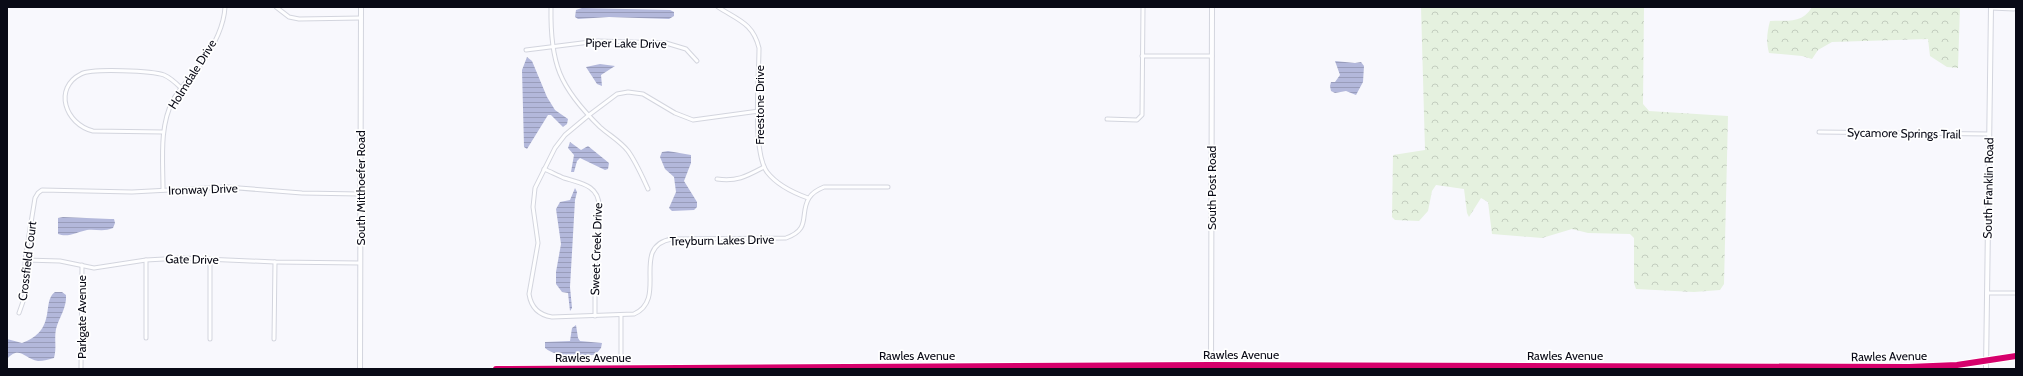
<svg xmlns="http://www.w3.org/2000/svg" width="2023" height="376" font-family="Cabin,sans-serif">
	<defs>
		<pattern id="forest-crowns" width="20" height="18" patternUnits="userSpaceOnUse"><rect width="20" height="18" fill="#e5f1df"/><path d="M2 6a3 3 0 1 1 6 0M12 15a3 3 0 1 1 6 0" fill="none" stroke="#c3cdbf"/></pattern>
		<pattern id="water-rules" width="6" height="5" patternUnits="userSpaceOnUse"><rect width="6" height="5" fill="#b3b8db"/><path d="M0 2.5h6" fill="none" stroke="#999dbb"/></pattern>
	</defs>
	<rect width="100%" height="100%" fill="#f8f8fd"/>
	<g fill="url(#forest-crowns)">
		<path d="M1421 7H1644L1643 104 1649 111 1728 116 1724 284 1720 290 1694 292 1636 289 1634 283V238L1630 234 1588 233 1572 229 1542 238 1492 234 1488 202 1481 198 1469 217 1467 213 1464 189 1436 185 1432 191 1428 211 1419 221 1395 220 1392 217 1393 155 1425 150Z"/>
		<path d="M1812 7H1960L1958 68 1947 67 1930 56 1928 39 1832 42 1818 50 1812 59 1802 56 1769 53C1766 42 1767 32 1770 21 1788 20 1802 24 1812 7Z"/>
	</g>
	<g fill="url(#water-rules)">
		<path d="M582 8 670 10 674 12V16L669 19 609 17 578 19 575 17 576 10Z"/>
		<path d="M527 57 532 61 547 97 555 110 568 119 567 124 563 127 551 115H548L527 149 524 147 522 70Z"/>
		<path d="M1335 61 1355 63 1361 62 1364 66 1363 82 1356 95 1346 91 1335 93 1331 91 1330 86 1331 82H1335L1340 75Z"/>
		<path d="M600 64 615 66 601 75 602 86 597 84 586 67Z"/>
		<path d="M570 142 581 150 588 146 609 163 608 169 605 170 580 158 577 161 574 172H571L574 155 568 148Z"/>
		<path d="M668 151 691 155V163L684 181 697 202V207L694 210 672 211 669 208 676 192 674 177 665 169 660 157 662 152Z"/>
		<path d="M575 188 577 192 575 200 570 287 572 308 570 311 568 293 562 292 556 284V272L561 244 556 209 560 202 570 200Z"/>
		<path d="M63 217 110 219H114L115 223 113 228C104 232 96 229 87 230 77 232 68 238 58 234V218Z"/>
		<path d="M55 292H62L66 295C67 308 59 317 56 329 54 339 57 348 54 358 49 359 44 361 38 361 24 359 20 345 7 359V339L22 343C58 330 41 302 55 292Z"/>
		<path d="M576 325 578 338 580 341 602 343 601 348 596 354C583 358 555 357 545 348V342L570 341 572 328Z"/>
	</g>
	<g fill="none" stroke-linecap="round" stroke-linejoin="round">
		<g stroke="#d3d5de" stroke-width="5">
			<g id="street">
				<path d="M276 7 289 17 299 19 361 18"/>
				<path d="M551 7C550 63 559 87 600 127 609 135 620 141 628 151 636 162 642 176 648 189"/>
				<path d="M718 7C738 20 753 23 759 48 759 77 752 151 767 172 777 185 794 193 808 198"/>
				<path d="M1991 8 2014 9 2016 7"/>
				<path d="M526 50 598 41 666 43 686 49 697 61"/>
				<path d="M1142 56H1212"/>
				<path d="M759 111 693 120 675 113 643 94 628 92 617 94 589 115 565 135 555 148 535 188 533 207 538 243 529 294C531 307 539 315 552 317L634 314C669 299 629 246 672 239L786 238C812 229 799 214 809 198 812 193 819 189 824 187H888"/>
				<path d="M1107 119 1137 120 1142 115 1143 7"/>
				<path d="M163 132 93 131C65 124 53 88 81 74 92 68 153 71 164 75 171 78 176 83 181 88"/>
				<path d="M1819 132 1989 134"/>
				<path d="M544 169C551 172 557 175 564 178 580 183 599 185 599 206L595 275V316"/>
				<path d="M717 179C737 182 747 176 764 167"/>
				<path d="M163 190C163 160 159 127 173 100 180 87 191 77 200 66 212 49 224 27 225 7"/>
				<path d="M25 260 60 261 94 268 146 260 182 258 275 262 360 263"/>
				<path d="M1987 293H2016"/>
				<path d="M19 313 26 293 25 260 35 198 38 193 42 190 132 192 226 187 302 193 360 194"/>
				<path d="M621 316V368"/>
				<path d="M146 338V260"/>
				<path d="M210 339V259"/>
				<path d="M274 339 275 262"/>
				<path d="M81 369 82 265"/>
			</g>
		</g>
		<g stroke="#d3d5de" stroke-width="6">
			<g id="secondary">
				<path d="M360 369 361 7"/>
				<path d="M496 369 1211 365 1909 367 1957 365 2016 356"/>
				<path d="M1211 369 1212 7"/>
				<path d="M1986 369 1991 7"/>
			</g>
		</g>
		<use href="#street" stroke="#fefeff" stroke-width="3"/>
		<use href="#secondary" stroke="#fefeff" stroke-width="4"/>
		<g stroke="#fff" stroke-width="8">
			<path id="cycleway" d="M496 369 1211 365 1909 367 1957 365 2016 356"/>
		</g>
		<use href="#cycleway" stroke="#d6006c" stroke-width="6"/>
	</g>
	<g text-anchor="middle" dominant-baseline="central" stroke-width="3.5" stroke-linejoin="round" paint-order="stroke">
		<g font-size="12" fill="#090a16" stroke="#fff">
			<text transform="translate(626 43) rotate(1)">Piper Lake Drive</text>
			<text transform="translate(192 74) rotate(-58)">Holmdale Drive</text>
			<text transform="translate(759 105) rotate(-90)">Freestone Drive</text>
			<text transform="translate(1904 133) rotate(1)">Sycamore Springs Trail</text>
			<text transform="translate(360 188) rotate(-90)">South Mitthoefer Road</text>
			<text transform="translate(1211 188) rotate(-90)">South Post Road</text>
			<text transform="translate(1988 188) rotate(-89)">South Franklin Road</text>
			<text transform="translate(203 189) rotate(-2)">Ironway Drive</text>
			<text transform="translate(722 240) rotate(-1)">Treyburn Lakes Drive</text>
			<text transform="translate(596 249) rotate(-88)">Sweet Creek Drive</text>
			<text transform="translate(192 259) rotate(1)">Gate Drive</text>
			<text transform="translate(27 261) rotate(-83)">Crossfield Court</text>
			<text transform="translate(81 317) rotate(-90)">Parkgate Avenue</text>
			<text x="1241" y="354">Rawles Avenue</text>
			<text x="917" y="355">Rawles Avenue</text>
			<text x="1565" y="355">Rawles Avenue</text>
			<text transform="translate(1889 356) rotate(-1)">Rawles Avenue</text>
			<text x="593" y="357">Rawles Avenue</text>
		</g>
	</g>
	<rect width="2023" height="376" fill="none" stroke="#090a16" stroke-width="16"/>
</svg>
